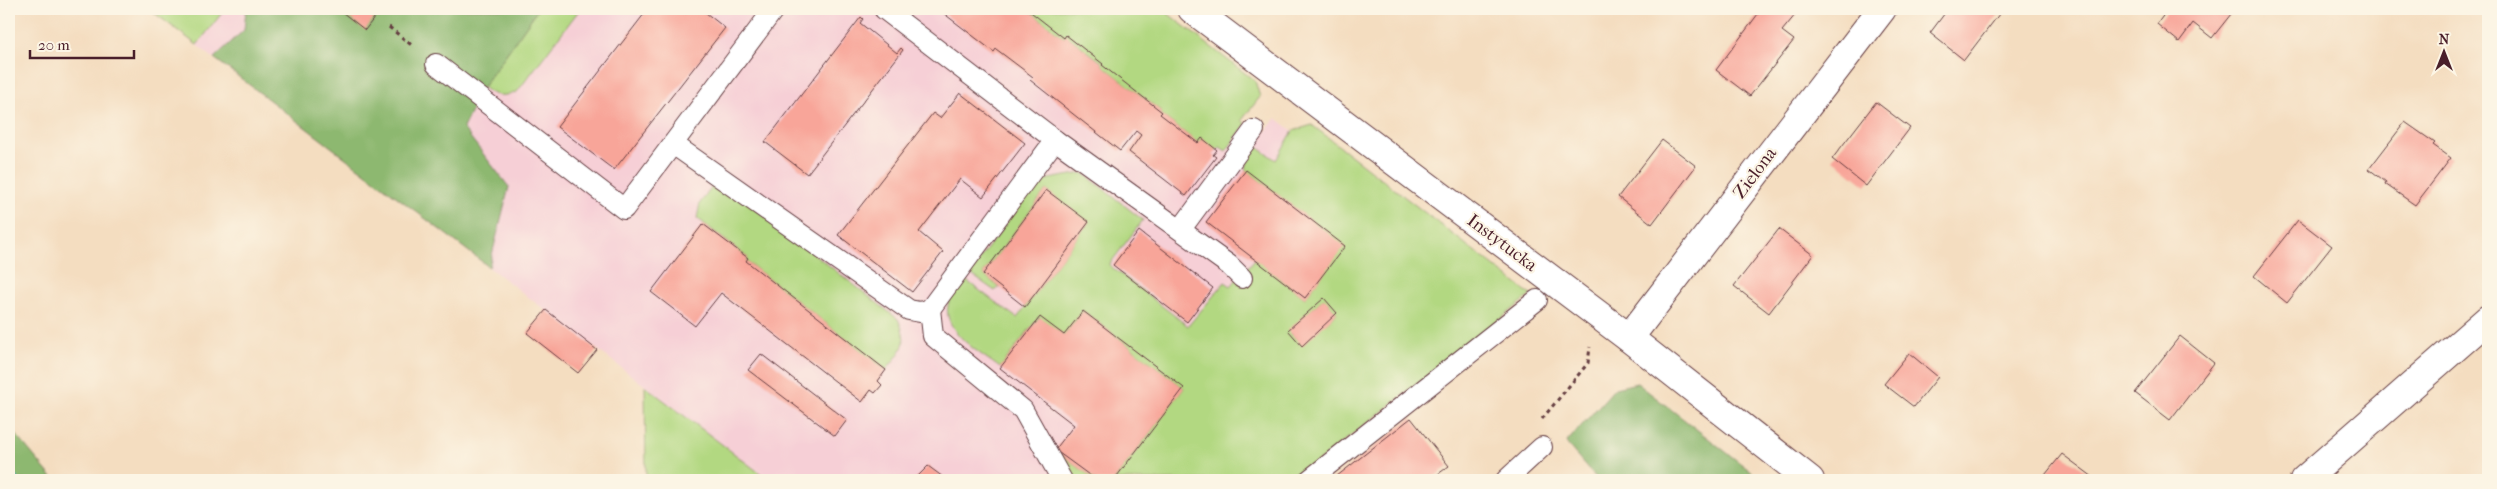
<svg xmlns="http://www.w3.org/2000/svg" width="2497" height="489" font-family="'IM FELL French Canon',serif">
	<rect width="100%" height="100%" fill="#fcf5e5"/>
	<filter id="ink" filterUnits="userSpaceOnUse"><feTurbulence type="fractalNoise" baseFrequency=".02" numOctaves="2"/><feDisplacementMap in="SourceGraphic" scale="10" xChannelSelector="R" yChannelSelector="G"/><feConvolveMatrix kernelMatrix="1 2 1 2 8 2 1 2 1" color-interpolation-filters="sRGB"/></filter>
	<filter id="wash" filterUnits="userSpaceOnUse"><feTurbulence type="fractalNoise" baseFrequency=".0096" numOctaves="4" result="noise"/><feDisplacementMap in="SourceGraphic" scale="20" xChannelSelector="R" yChannelSelector="G"/><feGaussianBlur stdDeviation="1.12" result="paint"/><feColorMatrix in="noise" values="0 0 0 0 0 0 0 0 0 0 0 0 0 0 0 0 0 1.4 0 .05"/><feComposite in="paint" operator="in"/></filter>
	<g filter="url(#wash)">
		<rect width="100%" height="100%" fill="#f4ddc0"/>
		<path fill="#f6cfd6" d="M149 9H1162L1255 81 1260 97 1242 121 1262 136 1276 118 1293 131 1312 125 1438 222 1153 480H769Z"/>
		<g fill="#b2d881" stroke="#7e7c56" fill-rule="evenodd">
			<path d="M149 9H225L197 45Z"/>
			<path d="M538 9H580L517 92C503 97 494 97 483 87Z"/>
			<path d="M1027 9H1162L1255 81 1260 97 1242 120 1246 124 1226 151 1220 147 1217 150 1202 138 1198 143 1160 114 1162 112 1102 65 1103 63 1066 35 1064 38Z"/>
			<path d="M1312 125 1531 295 1294 480H1114L1184 388 1083 311 1064 335 1039 317 1000 368C982 354 942 332 948 305 950 295 958 287 964 279L1017 318 1088 223 1046 190 983 274 999 287 995 291 969 273 1037 181 1083 173 1143 220 1109 265 1188 326 1225 282 1231 286 1255 259 1305 298 1344 246 1246 170 1248 155 1256 146 1276 160 1293 131ZM1324 298 1337 313 1302 345 1288 331Z"/>
			<path d="M724 184 898 319C910 345 902 350 886 370L746 261 748 258 697 218 700 203 713 186Z"/>
			<path d="M645 386 769 480H646Z"/>
			<path d="M1055 450 1096 480H1074Z"/>
		</g>
		<g fill="#8db86f" stroke="#6c6c4d">
			<path d="M246 9H538L483 87 463 128 509 187 489 267 214 58 244 30Z"/>
			<path d="M1637 383 1762 480H1598L1566 443 1615 388Z"/>
			<path d="M9 426 54 480H9Z"/>
		</g>
		<g fill="none" stroke-linecap="round" stroke-linejoin="round">
			<path stroke="#49aec8" stroke-width="10" d="M9 475 13 480"/>
		</g>
		<g id="blocks">
			<g fill="#f8a599">
				<path d="M338 9H381L365 30Z"/>
				<path d="M648 9H701L725 28 614 170 557 127Z"/>
				<path d="M938 9H1027L1064 38 1066 35 1103 64 1102 65 1162 112 1160 114 1198 143 1202 138 1217 150 1213 155 1216 157 1186 196 1129 152 1141 135 1136 131 1120 151 1030 80 1033 77 996 49 994 52Z"/>
				<path d="M1755 9H1789L1796 14 1782 31 1794 40 1750 96 1716 70 1758 14 1753 10Z"/>
				<path d="M1948 9H2003L1964 60 1930 33Z"/>
				<path d="M2168 9H2235L2212 38 2193 23 2179 42 2157 24Z"/>
				<path d="M861 17 863 19 860 23 897 53 901 48 903 50 807 174 765 142Z"/>
				<path d="M960 93 1025 143 983 197 960 179 919 232 943 252 912 292 838 235 933 113 940 118Z"/>
				<path d="M1876 102 1910 128 1866 186 1832 159Z"/>
				<path d="M2405 122 2435 143 2433 145 2451 158 2415 205 2385 184 2386 182 2369 169Z"/>
				<path d="M1662 140 1696 166 1652 224 1618 197Z"/>
				<path d="M1246 170 1345 246 1305 298 1206 222Z"/>
				<path d="M1046 190 1089 222 1025 307 983 274Z"/>
				<path d="M2298 220 2332 246 2287 303 2254 276Z"/>
				<path d="M703 224 748 258 746 261 886 370 878 381 882 385 875 393 871 390 862 402 721 293 695 326 651 292Z"/>
				<path d="M1779 229 1813 255 1769 313 1734 286Z"/>
				<path d="M1139 231 1213 288 1187 322 1113 265Z"/>
				<path d="M1324 298 1337 313 1302 346 1288 330Z"/>
				<path d="M546 310 597 350 578 373 527 333Z"/>
				<path d="M1083 311 1184 388 1114 480H1096L1055 450 1074 425 1000 368 1040 317 1064 335Z"/>
				<path d="M2180 336 2214 363 2170 420 2135 393Z"/>
				<path d="M1909 353 1938 377 1914 407 1884 384Z"/>
				<path d="M761 354 847 420 835 436 748 370Z"/>
				<path d="M1411 418 1449 466 1430 480H1332Z"/>
				<path d="M2062 454 2097 480H2041Z"/>
				<path d="M928 466 947 480H914Z"/>
			</g>
		</g>
	</g>
	<g filter="url(#ink)">
		<use href="#blocks" fill-opacity="0" stroke="#643c41" stroke-width="1"/>
		<g fill="none" stroke-linecap="round" stroke-linejoin="round">
			<g stroke="#643c41" stroke-width="22">
				<g id="service">
					<path d="M884 9 1055 140 1229 265 1242 278"/>
					<path d="M436 64 624 209 774 9"/>
					<path d="M673 144 909 310 920 312 930 309 1055 140"/>
					<path d="M1181 229 1254 130"/>
					<path d="M930 309 933 336 1023 410 1062 480"/>
					<path d="M1309 480 1537 300"/>
					<path d="M1506 480 1542 447"/>
				</g>
			</g>
			<g stroke="#643c41" stroke-width="30">
				<g id="minor">
					<path d="M1192 9 1629 338 1810 480"/>
					<path d="M1629 338 1882 9"/>
					<path d="M2304 480 2488 319"/>
				</g>
			</g>
			<g stroke="#643c41" stroke-width="3" stroke-dasharray="4 4" stroke-linecap="butt">
				<path d="M389 27 414 47"/>
				<path d="M1542 419 1588 363 1590 347"/>
			</g>
			<use href="#service" stroke="#fff" stroke-width="20"/>
			<use href="#minor" stroke="#fff" stroke-width="28"/>
		</g>
	</g>
	<g text-anchor="middle" dominant-baseline="central" stroke-width="4.5" stroke-linejoin="round" paint-order="stroke">
		<g font-size="18" fill="#4a1f2b" stroke="#fcf5e5">
			<text transform="translate(1755 173) rotate(-53)">Zielona</text>
			<text transform="translate(1502 243) rotate(37)">Instytucka</text>
		</g>
	</g>
	<rect width="2497" height="489" fill="none" stroke="#fcf5e5" stroke-width="30"/>
	<g transform="translate(2444 52)" stroke="#fcf5e5" stroke-width="4" paint-order="stroke">
	<path d="M0-4L9 19L0 12L-9 19Z" fill="#4a1f2b"/>
	<text y="-8" font-size="14" font-weight="bold" text-anchor="middle" fill="#4a1f2b">N</text>
	</g>
	<path d="M30 50v8h104v-8" fill="none" stroke="#4a1f2b" stroke-width="2.5"/>
	<text x="38" y="50" font-size="15" fill="#4a1f2b" stroke="#fcf5e5" stroke-width="4" paint-order="stroke">20 m</text>
</svg>
